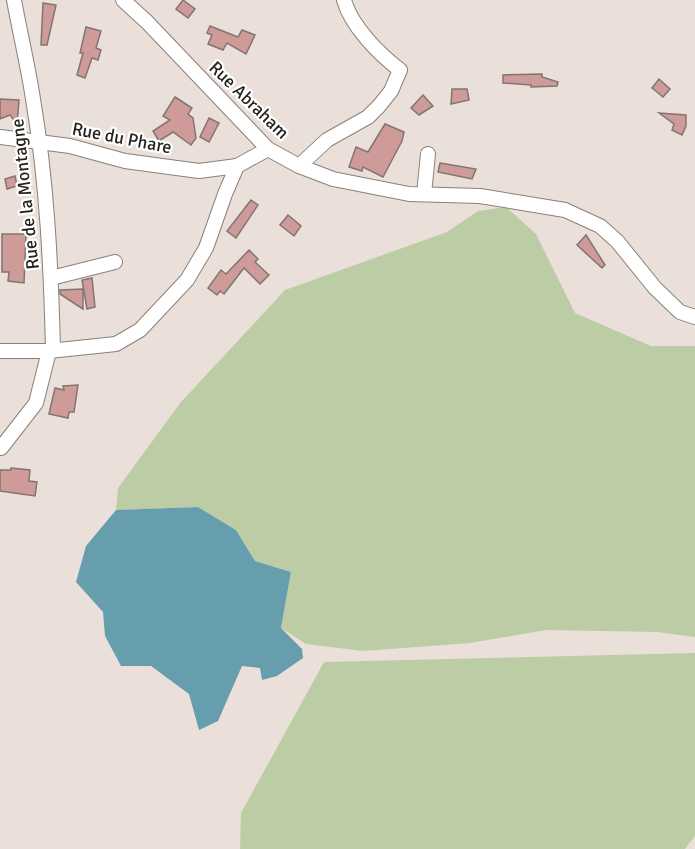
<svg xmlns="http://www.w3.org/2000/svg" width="695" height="849" font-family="Signika,sans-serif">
	<rect width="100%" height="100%" fill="#eae0d9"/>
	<g fill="#bccda5">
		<path d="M506 207 536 234 575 313 651 346H695V637L657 632 546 630 470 643 363 651 306 644 281 628 291 572 255 561 236 530 198 507 116 510 118 488 181 402 285 290 447 232 478 211Z"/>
		<path d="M695 653V836L685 849H240L241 813 324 662Z"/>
	</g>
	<path fill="#679ead" d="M198 507 236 530 255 561 291 572 281 628 302 649 303 658 277 676 262 680 260 668 242 666 218 721 199 730 189 694 151 666H121L105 636 103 612 76 582 86 546 116 510Z"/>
	<g fill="#ce9b99" stroke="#807574" stroke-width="1.5">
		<path d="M183 0 195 9 188 18 176 9Z"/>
		<path d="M43 3 56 5 47 45H41Z"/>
		<path d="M210 26 238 37 242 30 255 35 246 54 227 43 223 50 208 44 212 35 207 33Z"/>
		<path d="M86 27 101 31 96 48 101 50 98 60 92 58 85 78 77 75 83 53H80Z"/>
		<path d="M542 74V77L558 82 557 86 531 87V85L503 83V75Z"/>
		<path d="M659 79 670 89 663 97 652 88Z"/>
		<path d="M452 89H467L469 100 451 104Z"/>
		<path d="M423 95 433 106 419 115 411 108Z"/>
		<path d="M175 97 192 108 188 114 193 118 196 138 191 145 173 132 159 141 153 131 170 120 163 116Z"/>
		<path d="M0 99 19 100 17 124 10 115 0 119Z"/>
		<path d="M659 113 686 115V126L682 135 672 130 674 124Z"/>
		<path d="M209 118 219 123 209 142 200 137Z"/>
		<path d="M385 124 404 132 402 141 383 177 363 167 362 171 349 167 356 147 368 152Z"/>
		<path d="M440 163 476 169 472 179 438 172Z"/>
		<path d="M15 176 17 186 7 189 5 179Z"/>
		<path d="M251 200 258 205 236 238 227 231Z"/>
		<path d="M288 215 301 226 294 236 280 225Z"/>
		<path d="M2 234H26L24 283 8 281 9 272H2Z"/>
		<path d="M586 235 605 265 602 268 577 245Z"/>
		<path d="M249 250 258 259 255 262 269 275 260 284 244 268 224 294 220 291 217 295 208 288 221 270 226 274Z"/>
		<path d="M92 278 95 307 87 309 82 280Z"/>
		<path d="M83 289V309L60 294V290Z"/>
		<path d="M78 385 74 412H69L68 418 49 414 55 388 64 390 63 386Z"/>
		<path d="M11 468 30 470 29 481 37 482 35 496 0 491V470H11Z"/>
	</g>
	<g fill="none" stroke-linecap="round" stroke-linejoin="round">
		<g stroke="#898079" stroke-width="16">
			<g id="minor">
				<path d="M14 0C20 33 28 66 33 99 47 182 51 266 53 350"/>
				<path d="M123 0 147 22 268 149 299 166 333 179 409 194 480 196 565 210 600 226 617 241 655 288 680 312 695 317"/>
				<path d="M0 137 70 146 125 161 199 171 237 166"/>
				<path d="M299 166 327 140 368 117 379 106 391 91 400 70C379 54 351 26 344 0"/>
				<path d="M424 194 428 154"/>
				<path d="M51 278 115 262"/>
				<path d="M0 351H49L116 344 140 330 187 280 206 248 225 194 237 166 268 149"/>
				<path d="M1 448 36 403 49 351"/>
			</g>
		</g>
		<use href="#minor" stroke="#fff" stroke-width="14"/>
	</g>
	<g text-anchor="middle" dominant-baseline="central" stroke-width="4.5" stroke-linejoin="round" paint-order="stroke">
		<g font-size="18" fill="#25221f" stroke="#fff">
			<text transform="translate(249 100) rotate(44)">Rue Abraham</text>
			<text transform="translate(122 138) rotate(11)">Rue du Phare</text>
			<text transform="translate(25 194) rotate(-96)">Rue de la Montagne</text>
		</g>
	</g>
</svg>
